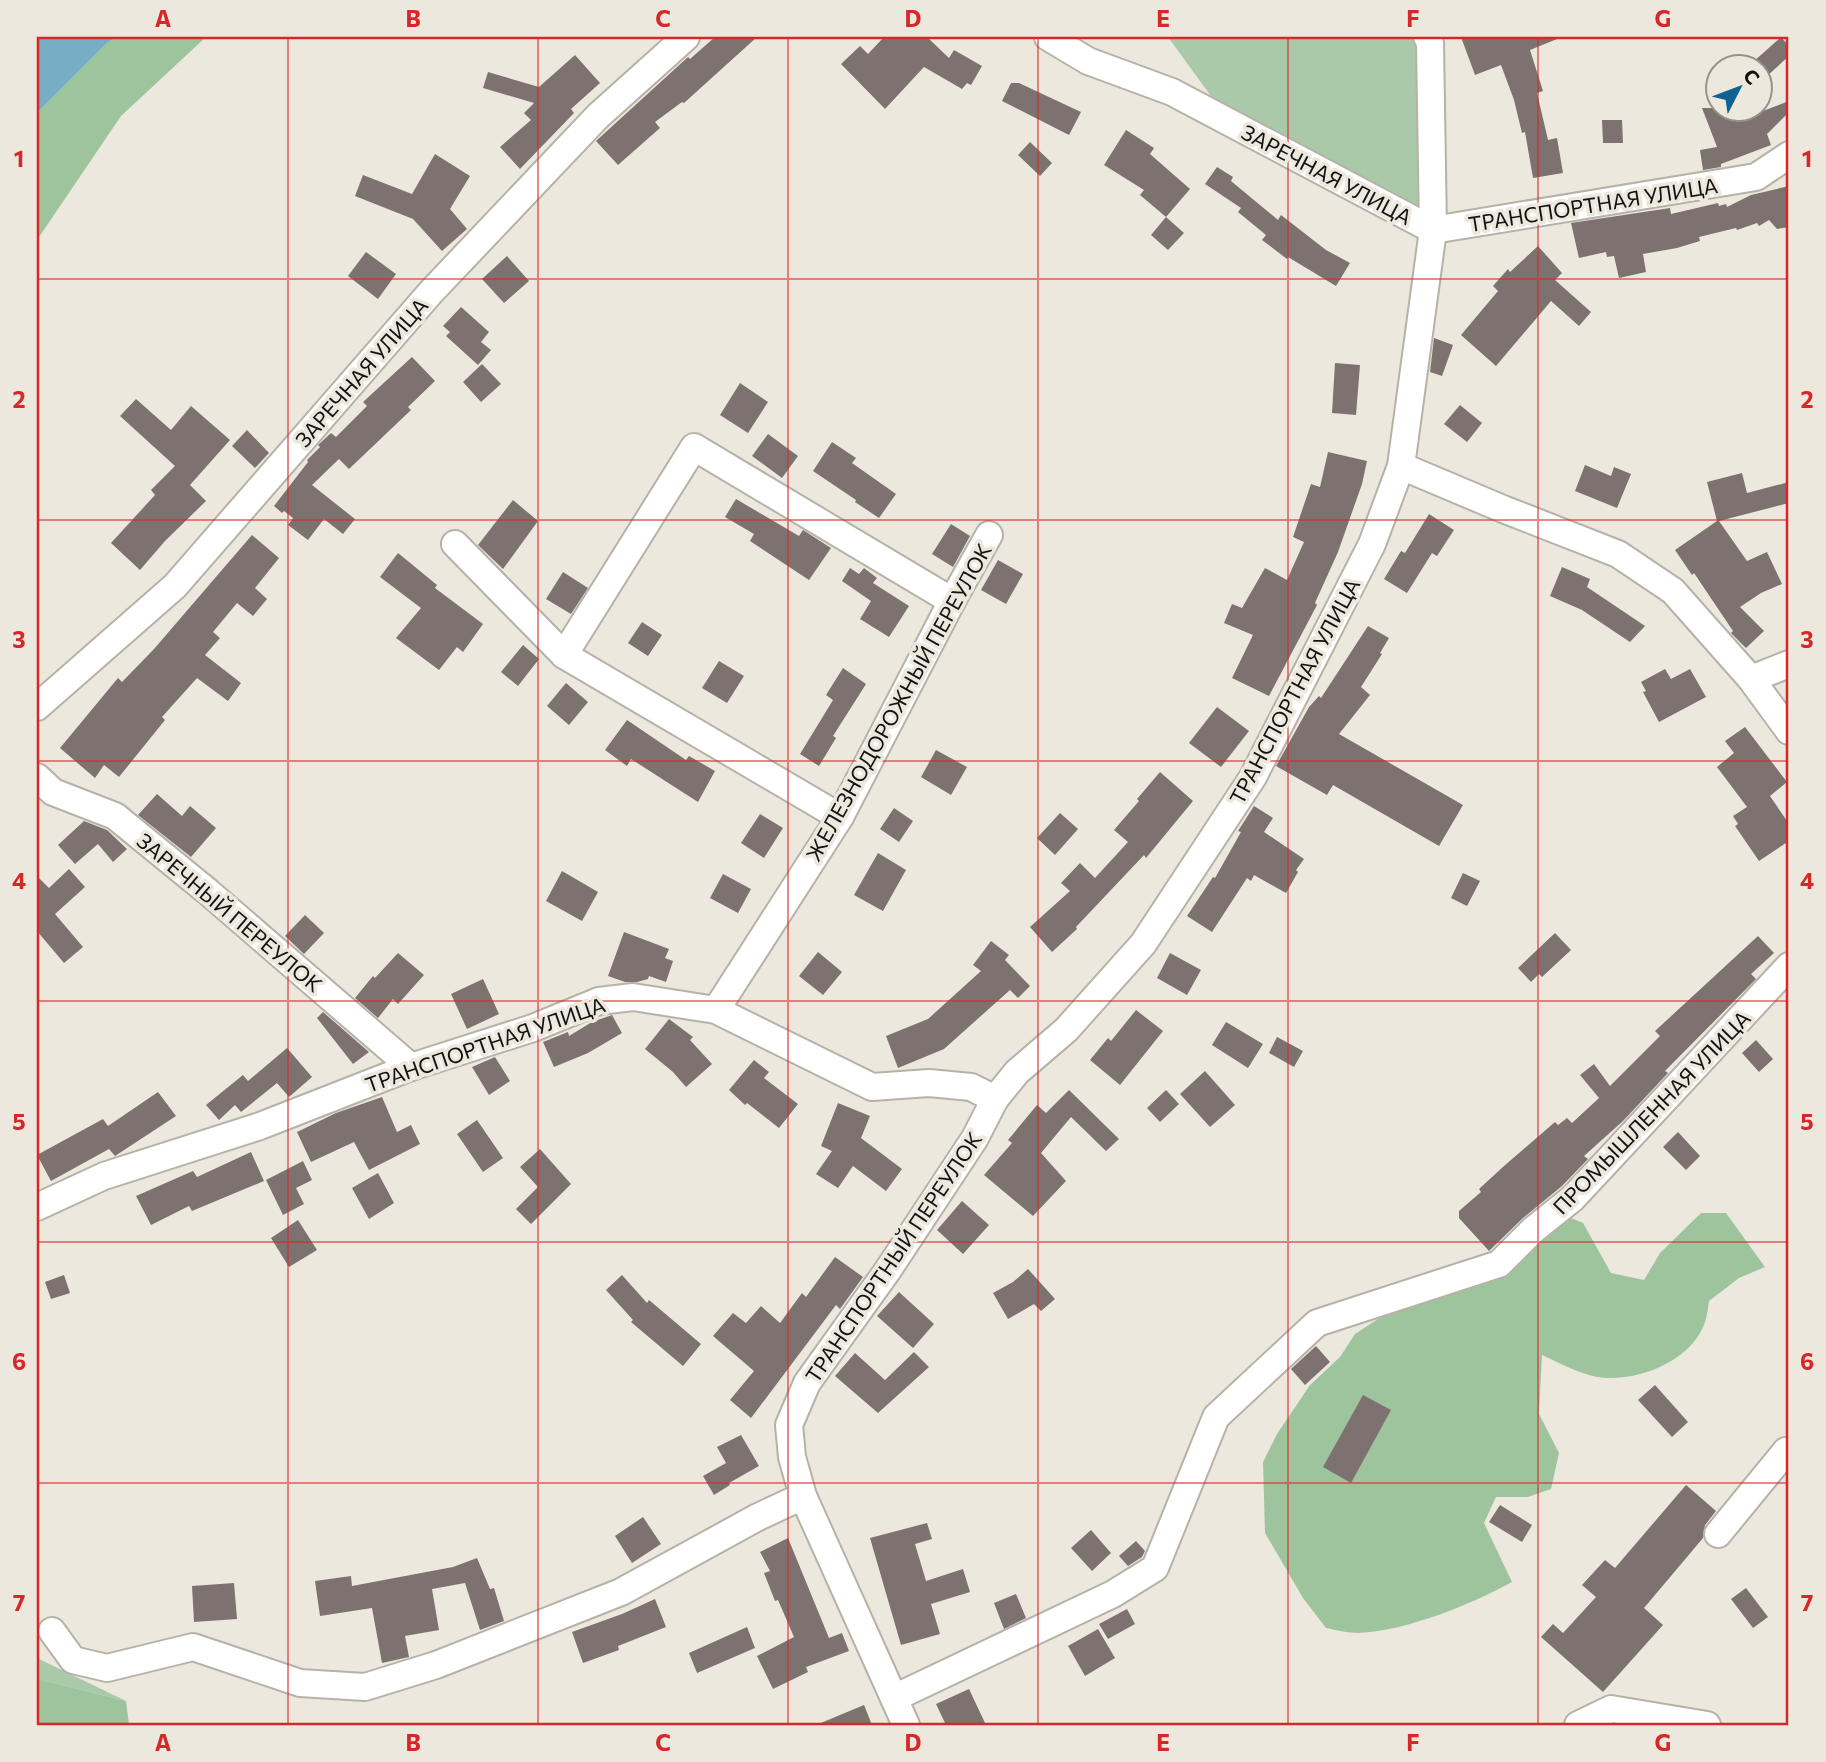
<svg xmlns="http://www.w3.org/2000/svg" width="1826" height="1762" font-family="Commissioner,sans-serif">
	<rect width="100%" height="100%" fill="#ede8de"/>
	<g fill="#a9c9a9">
		<path d="M1168 37H1422L1427 218 1216 103Z"/>
		<path d="M37 1658 126 1701 37 1679Z"/>
	</g>
	<g fill="#9ec49e">
		<path d="M117 37H206L121 116 37 240V113L108 42Z"/>
		<path d="M1701 1213H1726L1765 1267 1739 1278 1709 1301C1708 1308 1707 1316 1705 1322 1692 1362 1635 1383 1597 1377 1578 1373 1559 1363 1542 1355L1539 1414 1559 1453 1551 1489 1528 1497H1496L1484 1523 1512 1582C1470 1605 1406 1631 1358 1633 1348 1633 1336 1630 1326 1628L1303 1598 1265 1533 1263 1462 1277 1434 1310 1385 1340 1357 1355 1334 1399 1305 1564 1215 1583 1223 1611 1273 1644 1280 1660 1253Z"/>
		<path d="M37 1679 126 1701 129 1725H37Z"/>
	</g>
	<path fill="#77adc5" d="M37 37H117L108 42 37 113Z"/>
	<g fill="#7d726f">
		<path d="M715 37H757L684 103 682 102 655 122 660 128 618 165 596 141 688 57 690 59Z"/>
		<path d="M884 37H927L949 58 954 50 982 66 971 85 967 83 962 89 924 67 885 109 841 64 860 46 868 54Z"/>
		<path d="M1461 37H1562L1530 50 1543 91 1537 93 1548 140 1557 138 1563 173 1533 178 1525 132 1522 133 1514 100 1501 65 1475 75Z"/>
		<path d="M1781 37 1789 46V56L1766 77 1760 66 1753 62Z"/>
		<path d="M575 55 600 83 571 109 574 113 520 169 500 147 531 120 524 113 534 103 483 88 488 72 539 87Z"/>
		<path d="M1011 83H1019L1081 112 1069 135 1002 101Z"/>
		<path d="M1789 101V112L1767 134 1771 145 1721 164V167L1703 170 1700 150 1717 147 1702 108H1735L1739 120Z"/>
		<path d="M1602 120H1622L1623 143H1603Z"/>
		<path d="M1126 130 1154 148 1150 154 1190 189 1166 217 1140 195 1144 190 1104 165Z"/>
		<path d="M1030 142 1052 163 1040 176 1018 155Z"/>
		<path d="M435 154 470 176 450 209 467 229 442 251 413 219 355 196 363 175 412 194Z"/>
		<path d="M1217 167 1233 177 1231 181 1278 220 1281 215 1326 250 1350 263 1336 286 1288 257 1287 259 1262 240 1266 235 1238 212 1241 208 1205 184Z"/>
		<path d="M1789 186V227L1777 229 1769 220 1759 226 1757 223 1737 230 1736 228 1699 237 1700 241 1677 248 1643 254 1646 272 1619 278 1614 256 1607 257 1606 252 1579 258 1571 223 1670 208 1671 214 1718 203 1719 206 1726 204 1727 207 1751 195Z"/>
		<path d="M1166 217 1184 233 1168 250 1151 235Z"/>
		<path d="M1538 246 1562 273 1555 280 1591 312 1579 326 1551 301 1496 366 1461 335 1498 291 1493 286 1508 269 1510 272Z"/>
		<path d="M366 252 396 274 378 299 348 276Z"/>
		<path d="M507 256 529 281 504 303 482 279Z"/>
		<path d="M461 307 489 332 481 342 491 350 478 365 446 336 450 332 443 326Z"/>
		<path d="M1434 338 1453 345 1442 376 1430 372Z"/>
		<path d="M412 357 435 381 408 407 411 410 349 469 339 459 312 485 355 519 343 534 324 519 308 540 288 525 293 518 284 511 282 513 274 506 308 462 307 460 320 447 318 445 331 433 336 437 367 406 363 402Z"/>
		<path d="M1335 363 1360 365 1356 415 1332 413Z"/>
		<path d="M482 364 501 384 481 402 463 382Z"/>
		<path d="M740 383 768 402 748 433 720 415Z"/>
		<path d="M136 399 171 430 191 406 230 440 190 485 206 501 165 541 140 570 111 543 155 495 151 490 175 466 120 416Z"/>
		<path d="M1460 405 1482 423 1467 442 1444 424Z"/>
		<path d="M247 430 269 453 255 468 232 446Z"/>
		<path d="M768 434 798 456 782 478 752 456Z"/>
		<path d="M832 442 856 458 852 463 896 494 879 518 855 502 856 500 813 471Z"/>
		<path d="M1328 452 1367 461 1362 484 1338 552 1315 603 1317 605 1269 696 1232 678 1253 635 1224 623 1232 604 1242 608 1265 568 1287 580 1304 542 1293 537 1311 484 1320 487Z"/>
		<path d="M1585 465 1611 476 1614 467 1631 474 1617 508 1575 491Z"/>
		<path d="M1742 473 1747 493 1789 482V503L1719 521 1747 561 1767 552 1782 584 1761 593 1740 607 1764 631 1746 648 1731 633 1733 631 1694 573 1692 575 1675 550 1717 521 1707 482Z"/>
		<path d="M736 499 799 536 803 530 831 548 809 580 750 541 754 534 725 517Z"/>
		<path d="M513 500 538 521 503 569 478 545Z"/>
		<path d="M1429 514 1454 530 1437 556 1432 553 1407 593 1384 579 1401 551 1405 553Z"/>
		<path d="M951 524 970 536 953 567 932 554Z"/>
		<path d="M252 535 279 558 255 588 267 599 253 616 237 603 213 632 220 638 205 655 241 683 228 701 197 678 162 717 165 720 119 777 104 765 95 778 60 748 118 678 122 682 154 649Z"/>
		<path d="M398 553 437 585 435 588 483 624 463 652 457 647 439 670 396 638 421 608 380 577Z"/>
		<path d="M998 560 1023 574 1006 604 981 590Z"/>
		<path d="M1562 567 1590 579 1587 587 1645 626 1630 642 1582 610 1550 596Z"/>
		<path d="M850 568 859 574 864 568 877 578 873 583 909 606 889 637 860 619 871 601 842 581Z"/>
		<path d="M563 572 588 588 571 614 546 599Z"/>
		<path d="M642 622 662 635 648 656 628 643Z"/>
		<path d="M1368 626 1389 638 1380 653 1382 654 1361 687 1370 695 1339 734 1463 805 1439 846 1333 785 1327 795 1276 766 1309 707 1319 696 1321 698Z"/>
		<path d="M523 645 539 659 518 686 501 672Z"/>
		<path d="M719 661 744 676 727 703 702 688Z"/>
		<path d="M843 668 866 684 833 736 836 738 819 766 800 754 833 700 826 695Z"/>
		<path d="M1665 669 1671 679 1690 669 1706 697 1659 722 1643 692 1646 691 1641 682Z"/>
		<path d="M566 683 588 702 569 725 547 706Z"/>
		<path d="M1217 707 1249 731 1221 767 1189 743Z"/>
		<path d="M627 720 686 760 689 756 715 771 698 802 631 759 627 766 605 750Z"/>
		<path d="M1745 727 1787 782 1770 796 1789 824V841L1759 861 1735 826 1738 824 1733 816 1747 807 1717 767 1734 753 1725 741Z"/>
		<path d="M936 750 967 767 951 795 921 777Z"/>
		<path d="M1160 772 1193 801 1146 858 1144 855 1076 927 1077 929 1052 952 1030 927 1070 891 1061 883 1080 863 1095 878 1128 842 1114 830 1139 801 1137 799Z"/>
		<path d="M157 794 182 816 190 806 216 828 191 857 138 815Z"/>
		<path d="M1254 806 1273 818 1264 832 1304 859 1296 870 1298 872 1286 893 1254 875 1251 881 1247 878 1212 932 1187 916 1213 877 1215 878 1241 832 1238 831Z"/>
		<path d="M894 808 913 821 899 842 880 829Z"/>
		<path d="M1060 813 1078 829 1055 855 1037 838Z"/>
		<path d="M760 814 783 828 764 858 741 843Z"/>
		<path d="M84 821 107 830 127 849 113 862 98 844 75 864 58 845Z"/>
		<path d="M878 853 906 870 883 911 854 895Z"/>
		<path d="M69 869 85 887 55 914 83 947 64 963 37 931V876L49 888Z"/>
		<path d="M562 871 598 892 582 921 546 901Z"/>
		<path d="M1463 873 1480 881 1467 906 1451 898Z"/>
		<path d="M723 874 751 889 738 913 710 898Z"/>
		<path d="M305 915 324 933 304 954 285 936Z"/>
		<path d="M624 932 669 949 665 958 673 961 666 982 649 976 648 979 637 982H625L608 976Z"/>
		<path d="M1555 933 1571 950 1542 977 1539 974 1531 982 1518 968Z"/>
		<path d="M1758 936 1774 953 1751 974 1756 979 1665 1071 1668 1073 1623 1121 1584 1156 1588 1159 1562 1186 1523 1218 1489 1251 1459 1218V1211L1481 1192 1479 1189 1504 1166 1555 1122 1558 1125 1567 1118 1572 1123 1599 1098 1580 1075 1594 1064 1610 1086 1660 1036 1655 1031Z"/>
		<path d="M991 941 1009 955 1005 960 1030 986 1018 998 1010 990 944 1049 898 1068 886 1036 928 1019 981 971 973 965Z"/>
		<path d="M818 952 842 972 823 995 799 976Z"/>
		<path d="M398 953 424 975 398 1004 393 999 378 1018 355 998 373 976 375 978Z"/>
		<path d="M1170 953 1201 970 1187 995 1157 978Z"/>
		<path d="M483 979 499 1014 467 1029 451 994Z"/>
		<path d="M1136 1010 1163 1031 1120 1085 1090 1060 1108 1038 1111 1041Z"/>
		<path d="M323 1012 369 1052 353 1064 317 1018Z"/>
		<path d="M612 1015 622 1033 588 1053 554 1067 543 1042 568 1032 569 1036 592 1022Z"/>
		<path d="M669 1019 693 1037 690 1040 712 1064 686 1087 673 1072 645 1049Z"/>
		<path d="M1226 1022 1263 1044 1248 1068 1212 1045Z"/>
		<path d="M1277 1037 1303 1051 1294 1067 1269 1053Z"/>
		<path d="M1756 1040 1773 1059 1759 1072 1742 1053Z"/>
		<path d="M287 1048 312 1077 289 1097 277 1083 241 1112 235 1105 219 1120 206 1105 243 1075 248 1081Z"/>
		<path d="M495 1057 510 1081 489 1095 472 1067Z"/>
		<path d="M754 1060 769 1072 764 1078 798 1104 779 1128 747 1103 745 1105 729 1090Z"/>
		<path d="M1205 1071 1235 1105 1210 1127 1180 1094Z"/>
		<path d="M1069 1090 1119 1139 1106 1151 1071 1117 1041 1153 1066 1181 1033 1216 984 1175 1012 1143 1008 1140 1037 1105 1046 1113Z"/>
		<path d="M1166 1090 1179 1104 1160 1122 1147 1108Z"/>
		<path d="M158 1092 176 1116 115 1156 109 1149 51 1181 37 1155 103 1119 108 1126Z"/>
		<path d="M382 1097 397 1132 411 1125 420 1144 369 1170 354 1142 311 1162 297 1132 336 1113Z"/>
		<path d="M838 1103 870 1116 861 1138 902 1169 886 1191 853 1166 838 1188 816 1174 832 1151 821 1146Z"/>
		<path d="M477 1120 503 1158 483 1172 457 1134Z"/>
		<path d="M1678 1132 1700 1156 1686 1170 1663 1147Z"/>
		<path d="M540 1149 571 1184 531 1224 516 1209 538 1187 520 1167Z"/>
		<path d="M251 1152 264 1181 192 1211 189 1206 151 1225 136 1196 193 1171 197 1177Z"/>
		<path d="M303 1161 312 1180 296 1188 304 1204 283 1215 266 1180Z"/>
		<path d="M378 1173 394 1203 369 1219 352 1188Z"/>
		<path d="M962 1201 989 1225 963 1254 937 1230Z"/>
		<path d="M298 1220 317 1250 289 1267 271 1238Z"/>
		<path d="M835 1257 863 1277 840 1309 836 1305 751 1418 730 1400 754 1371 713 1336 733 1313 746 1323 761 1306 780 1323 802 1293 806 1297Z"/>
		<path d="M1028 1269 1055 1299 1041 1311 1034 1304 1008 1319 993 1293 1013 1282Z"/>
		<path d="M64 1275 70 1293 51 1299 45 1282Z"/>
		<path d="M622 1275 647 1303 649 1300 701 1344 683 1366 631 1322 633 1320 606 1290Z"/>
		<path d="M899 1292 934 1324 913 1348 877 1316Z"/>
		<path d="M1316 1346 1330 1362 1305 1385 1291 1369Z"/>
		<path d="M914 1352 929 1367 878 1413 835 1376 855 1353 885 1380Z"/>
		<path d="M1655 1385 1688 1422 1672 1437 1638 1400Z"/>
		<path d="M1363 1395 1391 1410 1351 1483 1323 1467Z"/>
		<path d="M741 1435 759 1466 729 1483 730 1485 714 1495 703 1476 726 1463 717 1447Z"/>
		<path d="M1686 1485 1716 1511 1705 1525 1703 1538 1644 1608 1663 1625 1603 1692 1541 1637 1553 1624 1563 1633 1596 1597 1582 1585 1605 1560 1615 1568Z"/>
		<path d="M1500 1505 1532 1525 1522 1542 1489 1522Z"/>
		<path d="M643 1517 661 1544 632 1563 615 1536Z"/>
		<path d="M927 1523 932 1539 915 1544 926 1581 963 1569 970 1592 931 1604 940 1634 901 1645 870 1538Z"/>
		<path d="M1091 1530 1111 1553 1092 1571 1071 1548Z"/>
		<path d="M788 1538 829 1638 842 1633 849 1651 806 1667 808 1672 773 1689 757 1656 794 1637 778 1600 775 1601 764 1573 770 1571 760 1552Z"/>
		<path d="M1136 1541 1145 1551 1142 1557 1128 1566 1119 1556Z"/>
		<path d="M477 1558 490 1589 494 1588 504 1621 480 1630 465 1583 432 1589 439 1630 405 1636 409 1657 382 1663 372 1608 320 1616 315 1581 351 1576 352 1586 453 1567Z"/>
		<path d="M234 1583 237 1619 194 1622 192 1586Z"/>
		<path d="M1746 1588 1768 1617 1753 1628 1731 1599Z"/>
		<path d="M1016 1594 1026 1618 1004 1629 994 1603Z"/>
		<path d="M655 1599 666 1627 618 1646 619 1650 583 1663 572 1632 622 1614Z"/>
		<path d="M1127 1609 1135 1624 1108 1639 1099 1624Z"/>
		<path d="M747 1627 755 1648 697 1673 689 1653Z"/>
		<path d="M1098 1629 1115 1658 1085 1676 1068 1646Z"/>
		<path d="M969 1689 986 1725H946L936 1704Z"/>
		<path d="M864 1705 872 1725H816Z"/>
	</g>
	<g fill="none" stroke-linecap="round" stroke-linejoin="round">
		<g stroke="#b7b2a8" stroke-width="30">
			<g id="minor">
				<path d="M1048 37 1088 61 1172 92 1433 230 1430 43 1427 37"/>
				<path d="M1401 466 1503 509 1618 554 1673 591 1751 679 1789 731"/>
				<path d="M455 544 564 655 840 817"/>
				<path d="M564 655 694 447 952 601"/>
				<path d="M1751 679 1789 664"/>
				<path d="M37 707 175 586 431 292 598 116 686 37"/>
				<path d="M37 777 53 792 115 816 207 891 411 1067"/>
				<path d="M716 1010 840 817 952 601 989 535"/>
				<path d="M37 1207 104 1176 260 1126 411 1067 533 1028 599 1001 633 997 716 1010 872 1087 929 1083 971 1087 995 1099"/>
				<path d="M1718 1534 1786 1451 1789 1452"/>
				<path d="M52 1631 73 1660 107 1668 193 1647 300 1683 365 1687 436 1665 621 1592 758 1517 803 1496"/>
				<path d="M894 1698 1113 1594 1155 1568 1216 1417 1317 1323 1499 1264 1533 1230 1573 1198 1789 966"/>
				<path d="M906 1725 803 1496 792 1457 789 1425 807 1383 888 1270 975 1138 995 1099 1017 1072 1066 1030 1143 944 1253 777 1372 544 1401 466 1433 230 1756 177 1789 155"/>
				<path d="M1578 1725 1611 1709 1707 1725"/>
			</g>
		</g>
		<use href="#minor" stroke="#fff" stroke-width="26"/>
	</g>
	<path fill="none" stroke="#d62828" stroke-width="2" stroke-opacity="0.55" d="M288 37V1725M538 37V1725M788 37V1725M1038 37V1725M1288 37V1725M1538 37V1725M37 279H1789M37 520H1789M37 761H1789M37 1001H1789M37 1242H1789M37 1483H1789"/>
	<g text-anchor="middle" dominant-baseline="central" stroke-width="7" stroke-linejoin="round" paint-order="stroke">
		<g font-size="21" fill="#13120e" stroke="#ede8de">
			<text transform="translate(1327 174) rotate(28)">ЗАРЕЧНАЯ УЛИЦА</text>
			<text transform="translate(1593 204) rotate(-9)">ТРАНСПОРТНАЯ УЛИЦА</text>
			<text transform="translate(361 372) rotate(-49)">ЗАРЕЧНАЯ УЛИЦА</text>
			<text transform="translate(1294 691) rotate(-62)">ТРАНСПОРТНАЯ УЛИЦА</text>
			<text transform="translate(898 702) rotate(-61)">ЖЕЛЕЗНОДОРОЖНЫЙ ПЕРЕУЛОК</text>
			<text transform="translate(230 912) rotate(40)">ЗАРЕЧНЫЙ ПЕРЕУЛОК</text>
			<text transform="translate(485 1044) rotate(-19)">ТРАНСПОРТНАЯ УЛИЦА</text>
			<text transform="translate(1651 1112) rotate(-46)">ПРОМЫШЛЕННАЯ УЛИЦА</text>
			<text transform="translate(893 1257) rotate(-56)">ТРАНСПОРТНЫЙ ПЕРЕУЛОК</text>
		</g>
	</g>
	<rect width="1826" height="1762" fill="none" stroke="#ede8de" stroke-width="77"/>
	<g transform="translate(1739 88) rotate(48)"><circle r="33" fill="#ede8de" stroke="#96928b" stroke-width="2"/>
	<path d="M0-5L12 26L0 18L-12 26Z" fill="#0c6293"/>
	<text y="-10" font-size="19" font-weight="bold" text-anchor="middle" fill="#13120e">С</text>
	</g>
	<rect x="38" y="38" width="1749" height="1686" fill="none" stroke="#d62828" stroke-width="2.5"/>
	<g font-size="23" text-anchor="middle" font-weight="bold" fill="#d62828">
		<text x="163" y="27">A</text>
		<text x="413" y="27">B</text>
		<text x="663" y="27">C</text>
		<text x="913" y="27">D</text>
		<text x="1163" y="27">E</text>
		<text x="1413" y="27">F</text>
		<text x="1663" y="27">G</text>
		<text x="19" y="167">1</text>
		<text x="1807" y="167">1</text>
		<text x="19" y="408">2</text>
		<text x="1807" y="408">2</text>
		<text x="19" y="648">3</text>
		<text x="1807" y="648">3</text>
		<text x="19" y="889">4</text>
		<text x="1807" y="889">4</text>
		<text x="19" y="1130">5</text>
		<text x="1807" y="1130">5</text>
		<text x="19" y="1370">6</text>
		<text x="1807" y="1370">6</text>
		<text x="19" y="1611">7</text>
		<text x="1807" y="1611">7</text>
		<text x="163" y="1751">A</text>
		<text x="413" y="1751">B</text>
		<text x="663" y="1751">C</text>
		<text x="913" y="1751">D</text>
		<text x="1163" y="1751">E</text>
		<text x="1413" y="1751">F</text>
		<text x="1663" y="1751">G</text>
	</g>
</svg>
